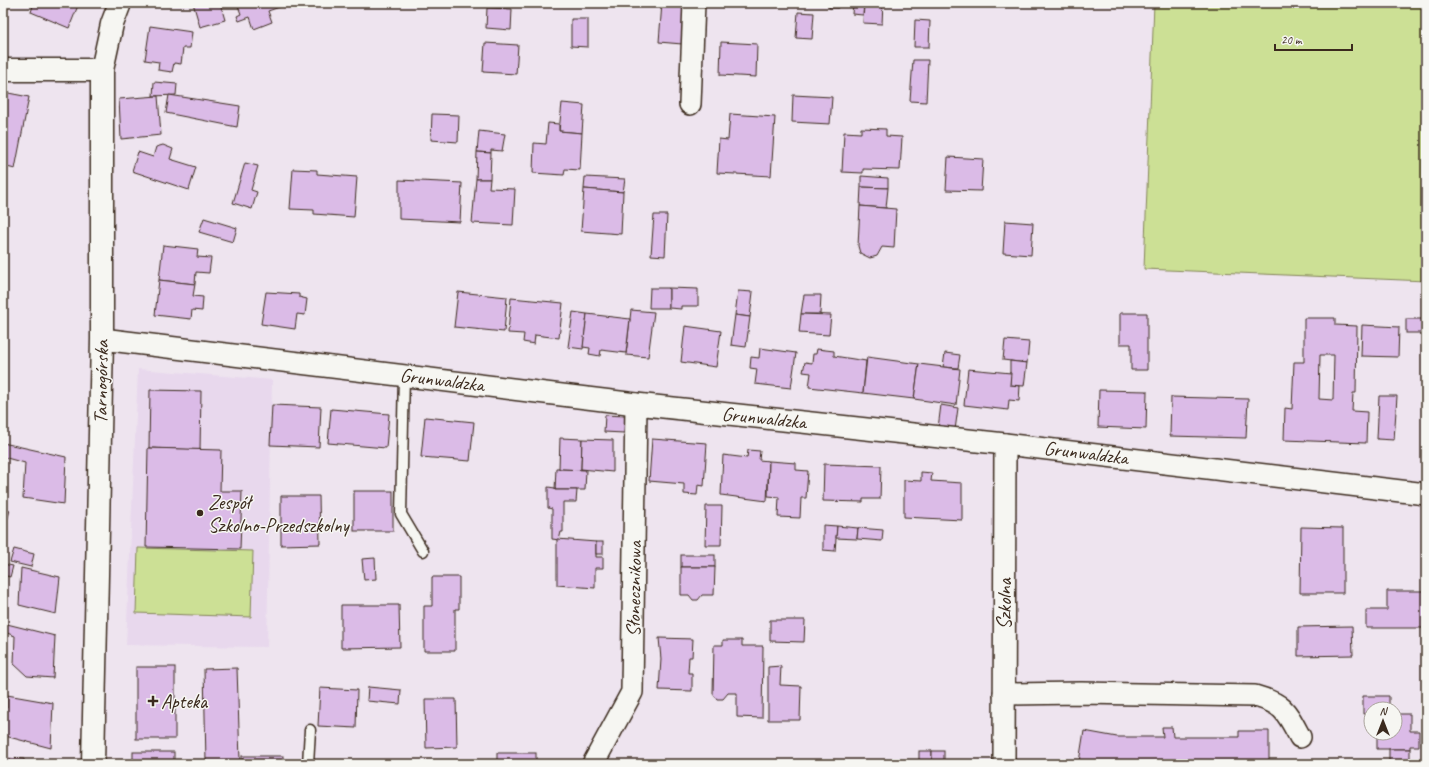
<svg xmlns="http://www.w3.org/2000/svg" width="1429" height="767" font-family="Caveat,sans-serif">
	<rect width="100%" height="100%" fill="#eee4ef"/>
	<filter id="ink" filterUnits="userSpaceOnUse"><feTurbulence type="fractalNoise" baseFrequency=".025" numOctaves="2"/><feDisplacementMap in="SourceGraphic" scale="8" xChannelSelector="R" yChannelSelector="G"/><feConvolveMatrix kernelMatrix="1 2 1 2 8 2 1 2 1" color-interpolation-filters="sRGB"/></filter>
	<g filter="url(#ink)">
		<path fill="#e8d8ed" d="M138 369 272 380 267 647 126 645Z"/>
		<g fill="#cce095" stroke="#84855a">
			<path d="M1154 3H1426V281L1144 269Z"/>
			<path d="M138 548 253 551 251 617 136 613Z"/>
		</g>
		<g fill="#dbbbe7" stroke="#3b2a1e" fill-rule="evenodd">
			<path d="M34 3H79L69 28 31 12Z"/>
			<path d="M193 3H220L225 20 200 27Z"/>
			<path d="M237 3H291L268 11 272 22 254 29 250 17 239 21 237 16 241 14Z"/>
			<path d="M662 3H685L682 44 659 42Z"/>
			<path d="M829 3H839L838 8H829Z"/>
			<path d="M853 3H864L863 15 852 14Z"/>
			<path d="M864 3H883L882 24 863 23Z"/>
			<path d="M487 8 512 9 511 30 486 28Z"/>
			<path d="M798 12 814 13 812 39 796 38Z"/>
			<path d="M571 19H588V47L571 46Z"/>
			<path d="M915 20 930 21 929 47H914Z"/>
			<path d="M150 26 192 32 190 48H183L181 64 174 63 172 72 158 70 159 62 145 60Z"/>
			<path d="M721 42 757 44 756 77 720 75Z"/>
			<path d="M485 43 518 45 516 74 483 72Z"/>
			<path d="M913 60H928L926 102 910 101Z"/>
			<path d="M154 82 177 84 176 95 153 96Z"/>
			<path d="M3 92 29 97 15 169 3 166Z"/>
			<path d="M169 95 240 106 237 127 166 113Z"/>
			<path d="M793 95 832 97 830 124 792 122Z"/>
			<path d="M158 96 161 135 121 139 119 99Z"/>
			<path d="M562 103 584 105 582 133 559 131Z"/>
			<path d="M432 114 459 115 458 142 431 140Z"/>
			<path d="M730 114 775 117 771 176 717 173 719 139 728 140Z"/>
			<path d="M548 123 559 124V131L582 133 580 170 565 169 564 175 533 173 534 143 546 144Z"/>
			<path d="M861 128 886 129V136L902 137 900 170 863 169V173L842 172 844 132 861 133Z"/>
			<path d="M479 131 505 134 502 151 491 150V153L477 152Z"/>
			<path d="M163 145 173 149 170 159 196 167 189 190 132 171 138 152 153 157 156 147Z"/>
			<path d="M477 152 491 153 490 179H476Z"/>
			<path d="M948 157 983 159 981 191 946 190Z"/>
			<path d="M245 163 258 166 251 190 257 192 252 209 233 203Z"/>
			<path d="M293 169 317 170V174L357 177 354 217 314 214V210L290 209Z"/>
			<path d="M861 176 888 178V188L861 187Z"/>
			<path d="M585 177 625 179 623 192 584 189Z"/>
			<path d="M476 179H490L489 188 515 189 513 225 472 223Z"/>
			<path d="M399 180 462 183 460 222 399 219Z"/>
			<path d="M861 187 888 188 886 208 860 206Z"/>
			<path d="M584 189 623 192 621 234 581 231Z"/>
			<path d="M860 206 896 209 894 248 882 247 877 256 870 258 860 253 858 246Z"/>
			<path d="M654 215H667L665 256 651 255Z"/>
			<path d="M204 218 237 228 233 242 199 232Z"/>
			<path d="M1005 221 1033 223 1031 255 1003 253Z"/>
			<path d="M163 245 198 249 197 257 211 258 209 273 196 272 195 284 159 280Z"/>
			<path d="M159 280 195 284 193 296 203 297 202 311 192 310 191 319 155 315Z"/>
			<path d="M650 288H669V308H649Z"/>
			<path d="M669 288 698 289V306H681V309L669 308Z"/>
			<path d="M738 291 753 292 750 317 735 315Z"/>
			<path d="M266 292 299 294V297L307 299 305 315 297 314 295 329 261 324Z"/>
			<path d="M458 292 507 297 504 332 454 327Z"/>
			<path d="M804 295H821L820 314H801Z"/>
			<path d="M511 298 563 303 559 338 535 335 534 344 523 342 524 334 508 333Z"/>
			<path d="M631 310 654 312 648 357 626 355Z"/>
			<path d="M573 312 587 314 583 349 568 347Z"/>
			<path d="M1120 313H1147V370H1131V344H1120Z"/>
			<path d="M587 314 630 319 626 353 601 350 600 356 589 354 590 348 583 347Z"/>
			<path d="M801 314 831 315 829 335 799 333Z"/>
			<path d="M735 315 750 317 746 347 731 345Z"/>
			<path d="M1304 318H1335V325L1357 326 1356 393H1353L1352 411 1367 412 1366 443 1284 440 1285 408 1292 409 1294 362H1304ZM1320 355H1334L1333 400 1319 399Z"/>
			<rect x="1406" y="319" width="20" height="14"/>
			<path d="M1362 325 1399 327 1398 357 1361 356Z"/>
			<path d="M685 326 721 331 716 367 681 362Z"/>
			<path d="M1005 340 1029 342 1027 363 1003 360Z"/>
			<path d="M760 348 796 353 791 388 755 384 757 369 750 368 751 357 759 358Z"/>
			<path d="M817 349 834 351V356L866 361 863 393 809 387 811 373 803 372 805 362 812 363 813 354H816Z"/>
			<path d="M945 353 960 355 958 368 943 367Z"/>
			<path d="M867 357 919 364 914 399 863 393Z"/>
			<path d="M1010 361 1027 363 1024 386 1010 385Z"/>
			<path d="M919 364 960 369 956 405 914 399Z"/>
			<path d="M968 369 1011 373 1010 385 1020 386 1019 401 1009 400 1008 410 964 405Z"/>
			<path d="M150 390 201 391 200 450 149 448Z"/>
			<path d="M1099 390 1147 391 1146 429 1098 427Z"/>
			<path d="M1379 396H1397L1394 440 1377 439Z"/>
			<path d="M1171 397 1248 399 1246 438 1170 436Z"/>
			<path d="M272 405 321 407 319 447 270 445Z"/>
			<path d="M941 405 958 408 955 430 938 428Z"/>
			<path d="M331 409 389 414 386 448 328 443Z"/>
			<path d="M605 415 625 416 624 433 604 432Z"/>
			<path d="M425 417 474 422 470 461 421 457Z"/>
			<path d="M560 438 582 439 581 469 586 470 559 469Z"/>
			<path d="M582 439 613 440V472L581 469Z"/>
			<path d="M652 439 707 443 704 486 698 485 697 495 684 494V484L649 481Z"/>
			<path d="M3 443 66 457 64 504 23 498 25 463 3 457Z"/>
			<path d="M148 448 221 450 220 491H242L240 549 146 547Z"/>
			<path d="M748 450 760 451 759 460 769 461 767 501 721 495 723 455 747 458Z"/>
			<path d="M769 461 796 463V470L808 471 806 498H801L800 518 778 517 779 497 768 496Z"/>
			<path d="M824 464 881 466 880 499H863V502L823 501Z"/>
			<path d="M556 468H559V469L586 470 585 490H555Z"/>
			<path d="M921 472 932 473 931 481 962 483V520L904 517V480L921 481Z"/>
			<path d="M548 487 555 488V490H577L576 502H563V532H561L559 540 552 539V509L548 508Z"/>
			<rect x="354" y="491" width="39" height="40"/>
			<path d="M281 496H319L320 544 281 545Z"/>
			<path d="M706 506H722L721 545H705Z"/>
			<path d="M3 508 10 510 3 535Z"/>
			<path d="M823 525 837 526 835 551 823 550Z"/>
			<path d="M837 526 858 528 857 539 836 538Z"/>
			<path d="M1301 527 1343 528V593H1300Z"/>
			<path d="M858 528 883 530 882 541 857 539Z"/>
			<path d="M557 539 596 542V557H603V568H595V588L557 585Z"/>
			<rect x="596" y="542" width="7" height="12"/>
			<path d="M14 549 34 554 31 567 10 562Z"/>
			<rect x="681" y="555" width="34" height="12"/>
			<path d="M375 558 376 579 364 580 362 559Z"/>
			<path d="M3 564 13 566 10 577 3 575Z"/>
			<path d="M681 567H715L714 595H702L698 600H693L689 595H681Z"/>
			<path d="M21 568 60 577 56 614 19 605Z"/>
			<path d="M432 577H459V609H455V651H424V606H432Z"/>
			<path d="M1387 591H1426V628H1366V610H1387Z"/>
			<path d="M341 605H399L400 647 341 648Z"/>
			<path d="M770 620H805L804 642 770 641Z"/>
			<path d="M3 623 55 636 53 678 27 676 14 664 15 636 7 633 5 637H3Z"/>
			<path d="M1352 626 1353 655 1298 656V627Z"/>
			<path d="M659 638 693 639 692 657H689L688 673H692V691L659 690 661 659Z"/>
			<path d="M723 640H742V646H763L762 718 737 717V693H728L723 699H717L713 694 714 645H723Z"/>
			<path d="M781 666 780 685 801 686 800 720H768V667Z"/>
			<rect x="136" y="667" width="39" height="72"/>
			<path d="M237 668 240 761 206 762 204 669Z"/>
			<path d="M368 687 401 690 400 704 367 701Z"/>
			<path d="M320 688 357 690 356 728 318 726Z"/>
			<path d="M7 695 53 703 51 748 5 736V727L3 726V708H7Z"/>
			<path d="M1363 696H1389V709H1371V714H1363Z"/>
			<path d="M425 699H456L457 747 426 748Z"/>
			<path d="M1395 714H1410V731H1419V746H1410V749H1377V733H1395Z"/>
			<path d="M1162 727H1172L1173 737H1239V731H1269V764H1087L1079 762 1084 731 1117 737H1163Z"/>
			<rect x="1389" y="749" width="21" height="15"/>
			<rect x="919" y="751" width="13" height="13"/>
			<rect x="932" y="751" width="12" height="13"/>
			<rect x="133" y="752" width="41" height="12"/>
			<rect x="497" y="753" width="39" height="11"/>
			<rect x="242" y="756" width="41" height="8"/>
			<path d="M3 758 24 759V764H3Z"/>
		</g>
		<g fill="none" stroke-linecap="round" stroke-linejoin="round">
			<g stroke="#3b2a1e" stroke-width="13">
				<g id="service">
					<path d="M404 375 401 514 423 551"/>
					<path d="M308 764 310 730"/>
				</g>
			</g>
			<g stroke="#3b2a1e" stroke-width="24">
				<g id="minor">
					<path d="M690 104 694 3"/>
					<path d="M102 339 636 404 1005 444 1426 494"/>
					<path d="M1004 694 1081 693 1255 696C1284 704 1286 711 1300 737"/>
					<path d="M593 764 632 692 636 404"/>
					<path d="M1004 764 1005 444"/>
				</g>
			</g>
			<g stroke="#3b2a1e" stroke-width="25">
				<g id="tertiary">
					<path d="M3 70H102"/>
					<path d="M93 764 102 339V70L112 24 120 3"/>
				</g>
			</g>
			<use href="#service" stroke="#f6f6f2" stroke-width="10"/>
			<use href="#minor" stroke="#f6f6f2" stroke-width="21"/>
			<use href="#tertiary" stroke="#f6f6f2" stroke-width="22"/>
		</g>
	</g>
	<g fill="#3b2a1e" stroke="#f6f6f2" stroke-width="1.5">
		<circle cx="200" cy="513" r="4"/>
		<path d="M151 695h4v4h4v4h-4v4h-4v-4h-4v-4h4z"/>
	</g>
	<g text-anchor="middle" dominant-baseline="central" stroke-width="3" stroke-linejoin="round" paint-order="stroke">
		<g font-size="20" fill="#3b2a1e" stroke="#f6f6f2">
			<text transform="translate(442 380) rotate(7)">Grunwaldzka</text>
			<text transform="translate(101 382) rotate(-89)">Tarnogórska</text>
			<text transform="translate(764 418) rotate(6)">Grunwaldzka</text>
			<text transform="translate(1086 453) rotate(7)">Grunwaldzka</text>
			<text transform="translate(634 589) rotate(-89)">Słonecznikowa</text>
			<text transform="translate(1004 604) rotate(-90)">Szkolna</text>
		</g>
		<g font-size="20" fill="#3b2a1e" stroke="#f6f6f2" text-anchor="start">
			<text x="208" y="502">Zespół<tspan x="208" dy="23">Szkolno-Przedszkolny</tspan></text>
			<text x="161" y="701">Apteka</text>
		</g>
	</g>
	<rect width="1429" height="767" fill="none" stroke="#f6f6f2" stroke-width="16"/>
	<rect x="8" y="8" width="1413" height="751" fill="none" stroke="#3b2a1e" stroke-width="1.5" filter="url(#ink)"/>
	<g transform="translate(1383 721)"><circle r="19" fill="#f6f6f2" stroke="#aba49d"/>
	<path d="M0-3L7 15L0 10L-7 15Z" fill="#3b2a1e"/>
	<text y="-6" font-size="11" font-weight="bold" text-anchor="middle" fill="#3b2a1e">N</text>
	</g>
	<path d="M1275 44v6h77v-6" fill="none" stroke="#3b2a1e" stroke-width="2"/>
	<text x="1281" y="44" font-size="12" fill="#3b2a1e" stroke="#f6f6f2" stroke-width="3" paint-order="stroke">20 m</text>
</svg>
